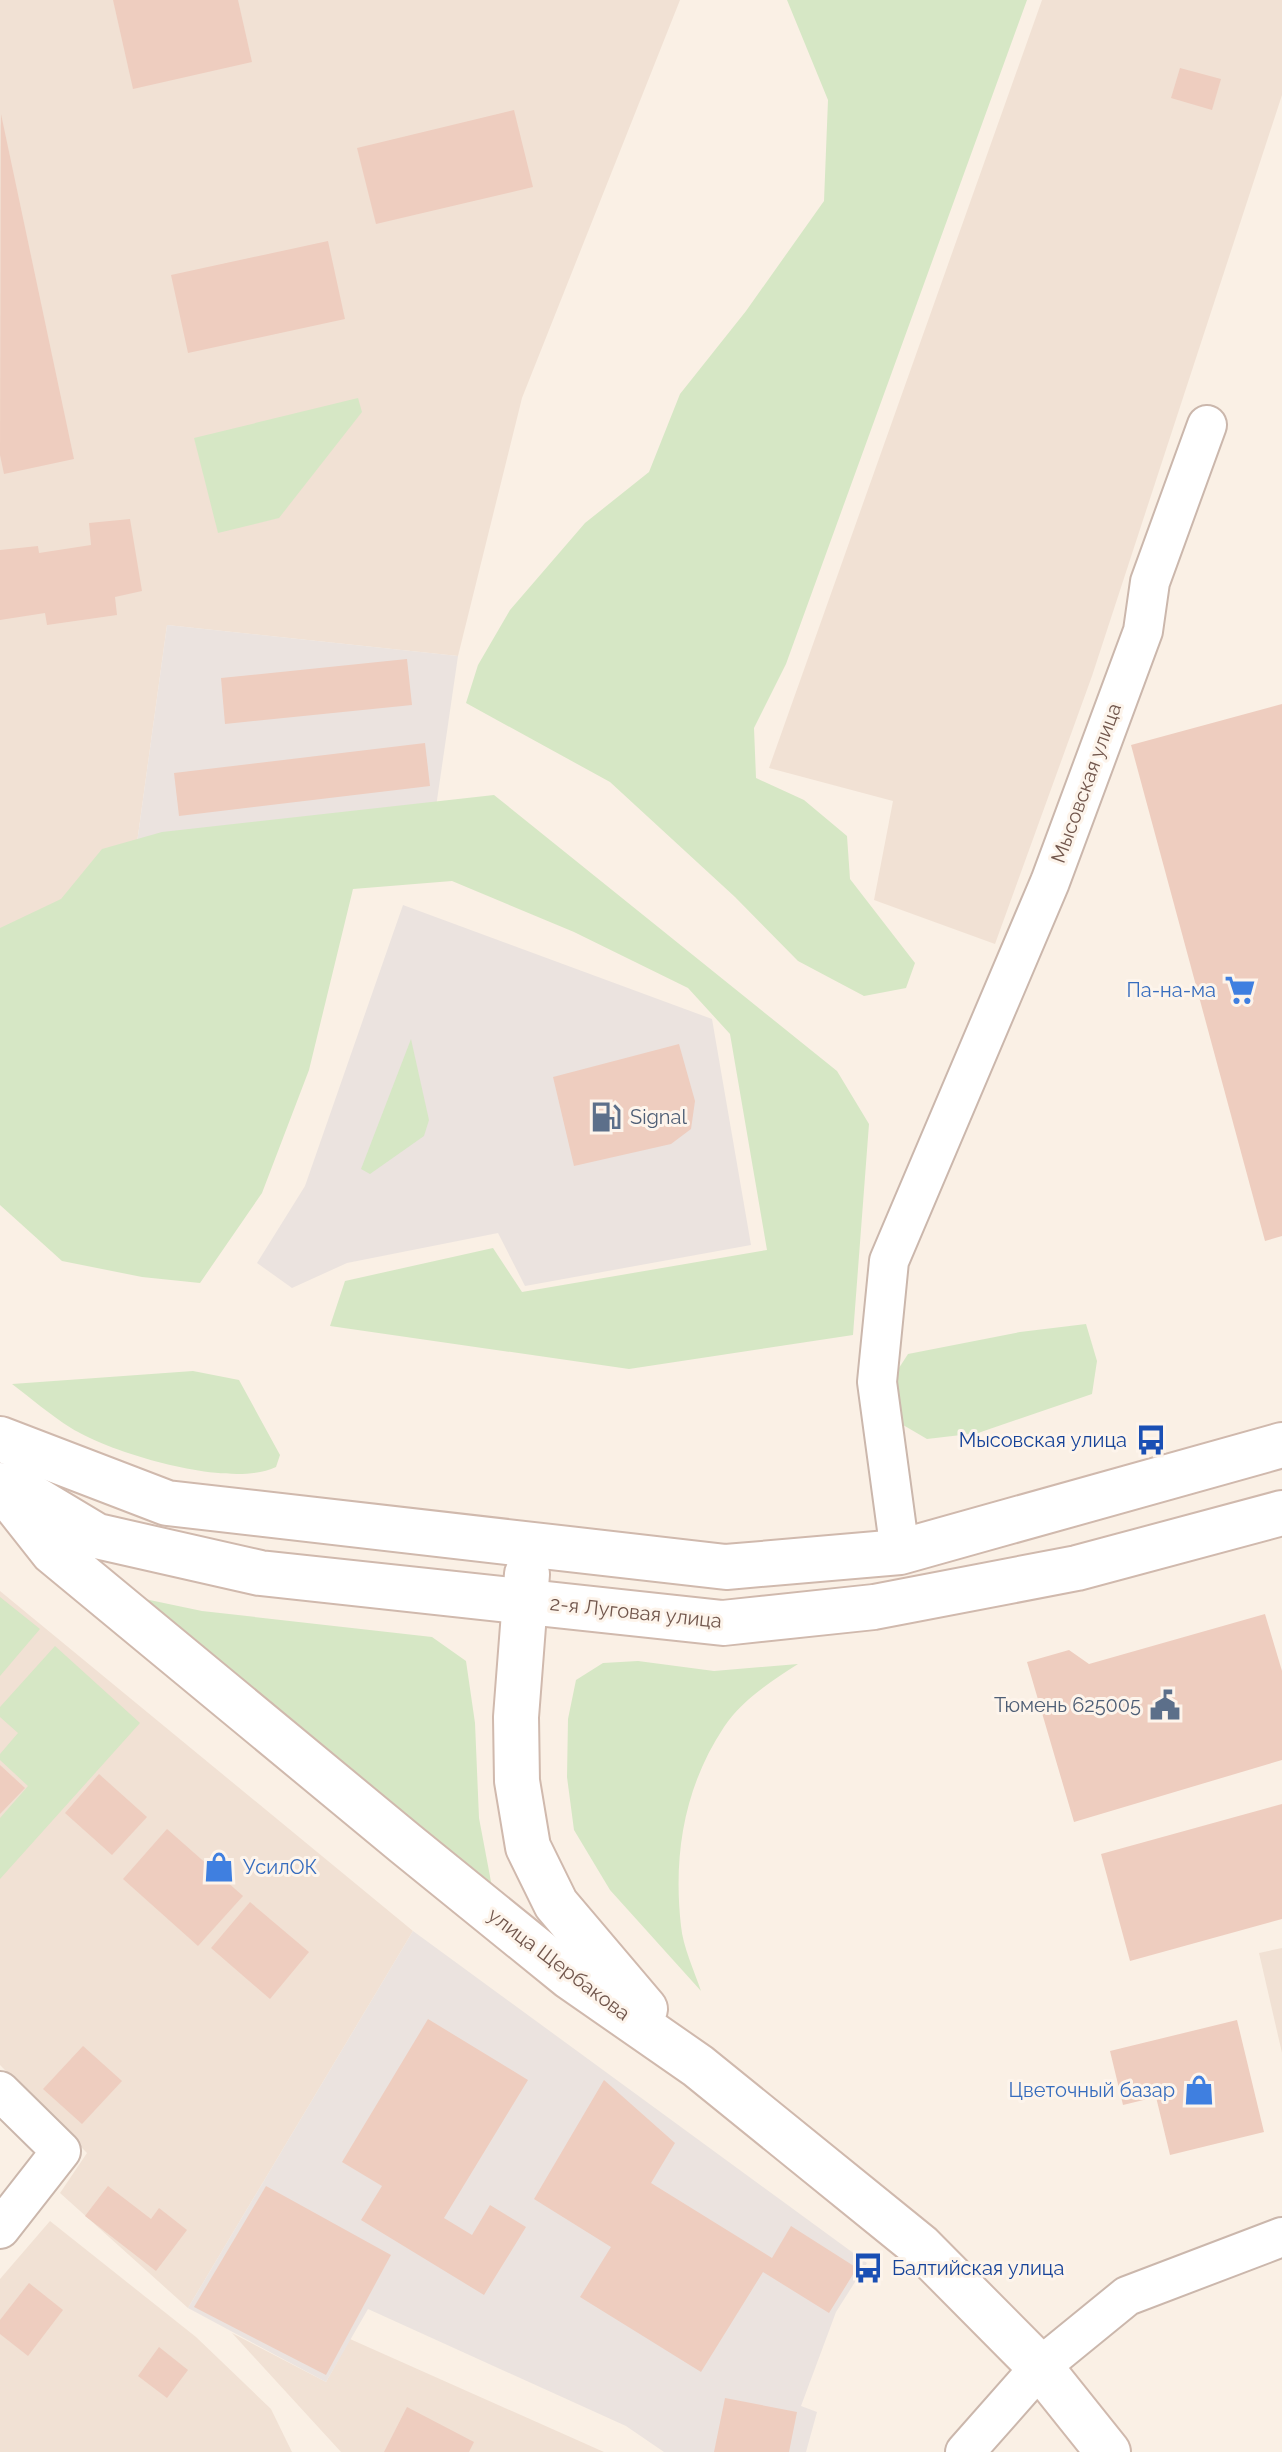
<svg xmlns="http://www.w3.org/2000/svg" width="1282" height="2452" font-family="Raleway,sans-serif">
	<rect width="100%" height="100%" fill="#faf0e5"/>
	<g fill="#f1e1d4">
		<path d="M0 0H680L522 398 458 656 167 625 128 908 0 950Z"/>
		<path d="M1042 0H1282V95L1092 676 995 944 874 900 893 801 769 768Z"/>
		<path d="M0 1591 413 1931 188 2308 60 2193 87 2153 0 2065Z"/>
		<path d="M1282 1948V2053L1259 1953Z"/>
		<path d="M50 2221 196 2337 271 2409 292 2452H0V2279Z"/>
		<path d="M232 2333 326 2382 350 2339 604 2452H341Z"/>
	</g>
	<g fill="#ebe3df">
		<path d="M167 625 458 656 428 862 128 908Z"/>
		<path d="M403 905 712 1019 751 1245 525 1286 498 1233 347 1263 292 1288 257 1263 305 1186Z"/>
		<path d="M413 1931 867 2263 836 2312 801 2406 817 2412 806 2452H664L626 2426 368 2309 326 2382 188 2308Z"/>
	</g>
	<g fill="#d6e7c5">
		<path d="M787 0H1027L786 664 754 728 756 778 804 800 847 836 850 879 915 963 906 988 864 996 798 961 735 897 610 782 466 703 478 665 510 610 585 523 649 472 680 394 746 311 824 201 828 100Z"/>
		<path d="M358 398 362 412 279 518 218 533 194 438Z"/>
		<path d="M494 795 837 1071 869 1124 853 1335 629 1369 330 1326 345 1281 493 1248 522 1292 767 1250 730 1034 688 988 574 932 452 881 353 889 309 1070 262 1193 200 1283 142 1277 62 1261 0 1205V928L61 899 102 849 162 832Z"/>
		<path d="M411 1039 429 1120 424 1136 370 1174 361 1169Z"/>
		<path d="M1086 1324 1097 1361 1092 1394 978 1433 927 1439 898 1422 888 1385 908 1354 1020 1332Z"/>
		<path d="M193 1371 239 1380 280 1455 276 1467C231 1489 113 1454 71 1428 50 1415 31 1398 12 1384Z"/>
		<path d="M0 1597 40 1629 0 1676Z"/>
		<path d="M140 1598 202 1611 432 1637 466 1661 475 1723 479 1818 492 1887Z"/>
		<path d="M55 1646 140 1723 0 1879V1818L28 1786 0 1760V1754L18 1733 0 1717V1707Z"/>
		<path d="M638 1661 714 1671 798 1664C771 1681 741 1701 724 1727 684 1787 673 1856 681 1926 683 1947 694 1970 701 1991L610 1890 574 1830 567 1777 568 1719 576 1680 603 1663Z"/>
	</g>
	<g fill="#eecdbf">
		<path d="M113 0H238L252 62 133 89Z"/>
		<path d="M1180 68 1221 79 1212 110 1171 98Z"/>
		<path d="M514 110 533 187 376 224 357 148Z"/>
		<path d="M1 114 74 459 4 474 0 455Z"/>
		<path d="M328 241 345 319 188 353 171 275Z"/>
		<path d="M130 519 142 591 115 597 117 615 47 625 45 613 0 620V550L38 546 39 553 91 545 89 523Z"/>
		<path d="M407 659 412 705 225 724 221 678Z"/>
		<path d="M1282 704V1236L1265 1241 1131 745Z"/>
		<path d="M425 743 430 786 179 816 174 773Z"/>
		<path d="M679 1044 695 1101 691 1129 671 1144 574 1166 553 1077Z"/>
		<path d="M1265 1614 1282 1671V1760L1074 1822 1027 1662 1069 1650 1089 1664Z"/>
		<path d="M0 1765 25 1788 0 1814Z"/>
		<path d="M99 1774 147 1817 112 1855 65 1813Z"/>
		<path d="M1282 1804V1919L1130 1961 1101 1854Z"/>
		<path d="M167 1829 243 1896 198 1946 123 1879Z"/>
		<path d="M250 1902 309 1952 270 1999 211 1948Z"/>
		<path d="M428 2019 528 2080 444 2218 472 2235 490 2205 526 2227 484 2295 361 2220 382 2186 342 2162Z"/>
		<path d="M1237 2020 1264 2132 1170 2155 1156 2097 1123 2105 1110 2051Z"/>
		<path d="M83 2046 122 2081 82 2124 43 2089Z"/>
		<path d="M604 2080 675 2143 651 2183 772 2258 791 2226 857 2268 829 2313 763 2272 701 2372 580 2297 611 2247 534 2199Z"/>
		<path d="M108 2186 151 2219 159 2208 187 2230 156 2271 85 2216Z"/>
		<path d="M266 2186 391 2255 326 2375 194 2307Z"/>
		<path d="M29 2283 63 2310 28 2356 0 2334V2320Z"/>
		<path d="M159 2347 188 2370 167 2398 138 2376Z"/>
		<path d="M725 2398 797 2412 789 2452H714Z"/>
		<path d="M407 2407 474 2442 469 2452H384Z"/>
	</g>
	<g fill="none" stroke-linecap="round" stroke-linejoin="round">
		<g stroke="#cbb7ac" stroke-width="42">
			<g id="street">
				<path d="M900 1552 877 1382 889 1261 1050 882 1143 631 1150 582 1207 425"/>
				<path d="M0 2091 61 2151 0 2229"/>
				<path d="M965 2452 1040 2367 1127 2296 1282 2237"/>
			</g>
		</g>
		<g stroke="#d0b9ad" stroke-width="48">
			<g id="secondary">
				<path d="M0 1439 167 1503 726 1567 900 1552 1282 1445"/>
				<path d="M0 1485 53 1552 406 1844 570 1977 698 2066 920 2246 1040 2367 1108 2452"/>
				<path d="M12 1485 97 1536 260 1573 723 1623 874 1607 1077 1568 1282 1513"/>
				<path d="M527 1574 516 1717 517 1781 528 1847 556 1904 645 2009"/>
			</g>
		</g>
		<use href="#street" stroke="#fff" stroke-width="38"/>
		<use href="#secondary" stroke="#fff" stroke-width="44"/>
	</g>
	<defs>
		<g id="supermarket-bare" transform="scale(2.4)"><path d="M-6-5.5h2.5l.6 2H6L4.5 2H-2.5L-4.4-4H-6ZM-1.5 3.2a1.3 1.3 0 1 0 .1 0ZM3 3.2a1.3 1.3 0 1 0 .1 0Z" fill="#3f7fe0" stroke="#fdf4eb" stroke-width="2.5" paint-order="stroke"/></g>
		<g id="fuel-bare" transform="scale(2.4)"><path d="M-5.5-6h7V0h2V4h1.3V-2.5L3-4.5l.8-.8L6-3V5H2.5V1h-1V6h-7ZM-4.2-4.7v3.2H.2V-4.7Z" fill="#5c6f8a" stroke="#fdf4eb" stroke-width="2.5" paint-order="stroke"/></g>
		<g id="bus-bare" transform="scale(2.4)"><path d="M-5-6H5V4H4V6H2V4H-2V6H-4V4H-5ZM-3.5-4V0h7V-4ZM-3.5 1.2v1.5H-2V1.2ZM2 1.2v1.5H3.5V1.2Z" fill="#1a4fb4" stroke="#fdf4eb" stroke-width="2.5" paint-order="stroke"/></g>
		<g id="civic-bare" transform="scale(2.4)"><path d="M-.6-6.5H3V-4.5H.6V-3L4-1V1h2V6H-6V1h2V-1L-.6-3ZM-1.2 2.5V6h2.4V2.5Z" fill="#5c6f8a" stroke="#fdf4eb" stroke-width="2.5" paint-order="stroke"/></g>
		<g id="shop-bare" transform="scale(2.4)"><path d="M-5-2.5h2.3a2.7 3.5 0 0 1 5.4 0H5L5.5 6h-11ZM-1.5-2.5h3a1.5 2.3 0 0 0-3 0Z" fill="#3f7fe0" stroke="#fdf4eb" stroke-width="2.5" paint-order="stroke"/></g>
	</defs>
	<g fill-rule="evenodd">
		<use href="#supermarket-bare" x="1240" y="990"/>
		<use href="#fuel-bare" x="606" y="1117"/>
		<use href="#bus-bare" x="1151" y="1440"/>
		<use href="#civic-bare" x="1165" y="1705"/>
		<use href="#shop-bare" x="219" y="1867"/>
		<use href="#shop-bare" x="1199" y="2090"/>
		<use href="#bus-bare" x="868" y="2268"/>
	</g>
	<g text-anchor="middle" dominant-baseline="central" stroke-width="6" stroke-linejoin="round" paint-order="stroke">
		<g font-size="20" fill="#71564c" stroke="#fdf4eb">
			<text transform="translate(1086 783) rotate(-70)">Мысовская улица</text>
			<text transform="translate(636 1612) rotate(6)">2-я Луговая улица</text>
			<text transform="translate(559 1964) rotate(37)">улица Щербакова</text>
		</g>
		<g font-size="20" fill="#366cbe" stroke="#fdf4eb" text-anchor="end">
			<text x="1216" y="990">Па-на-ма</text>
			<text x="243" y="1867" text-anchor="start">УсилОК</text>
			<text x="1175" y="2090">Цветочный базар</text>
		</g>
		<g font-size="20" fill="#4e5e75" stroke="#fdf4eb" text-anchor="start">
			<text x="630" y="1117">Signal</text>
			<text x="1141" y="1705" text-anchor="end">Тюмень 625005</text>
		</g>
		<g font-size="20" fill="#164399" stroke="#fdf4eb" text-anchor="end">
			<text x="1127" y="1440">Мысовская улица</text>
			<text x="892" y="2268" text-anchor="start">Балтийская улица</text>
		</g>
	</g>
</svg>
